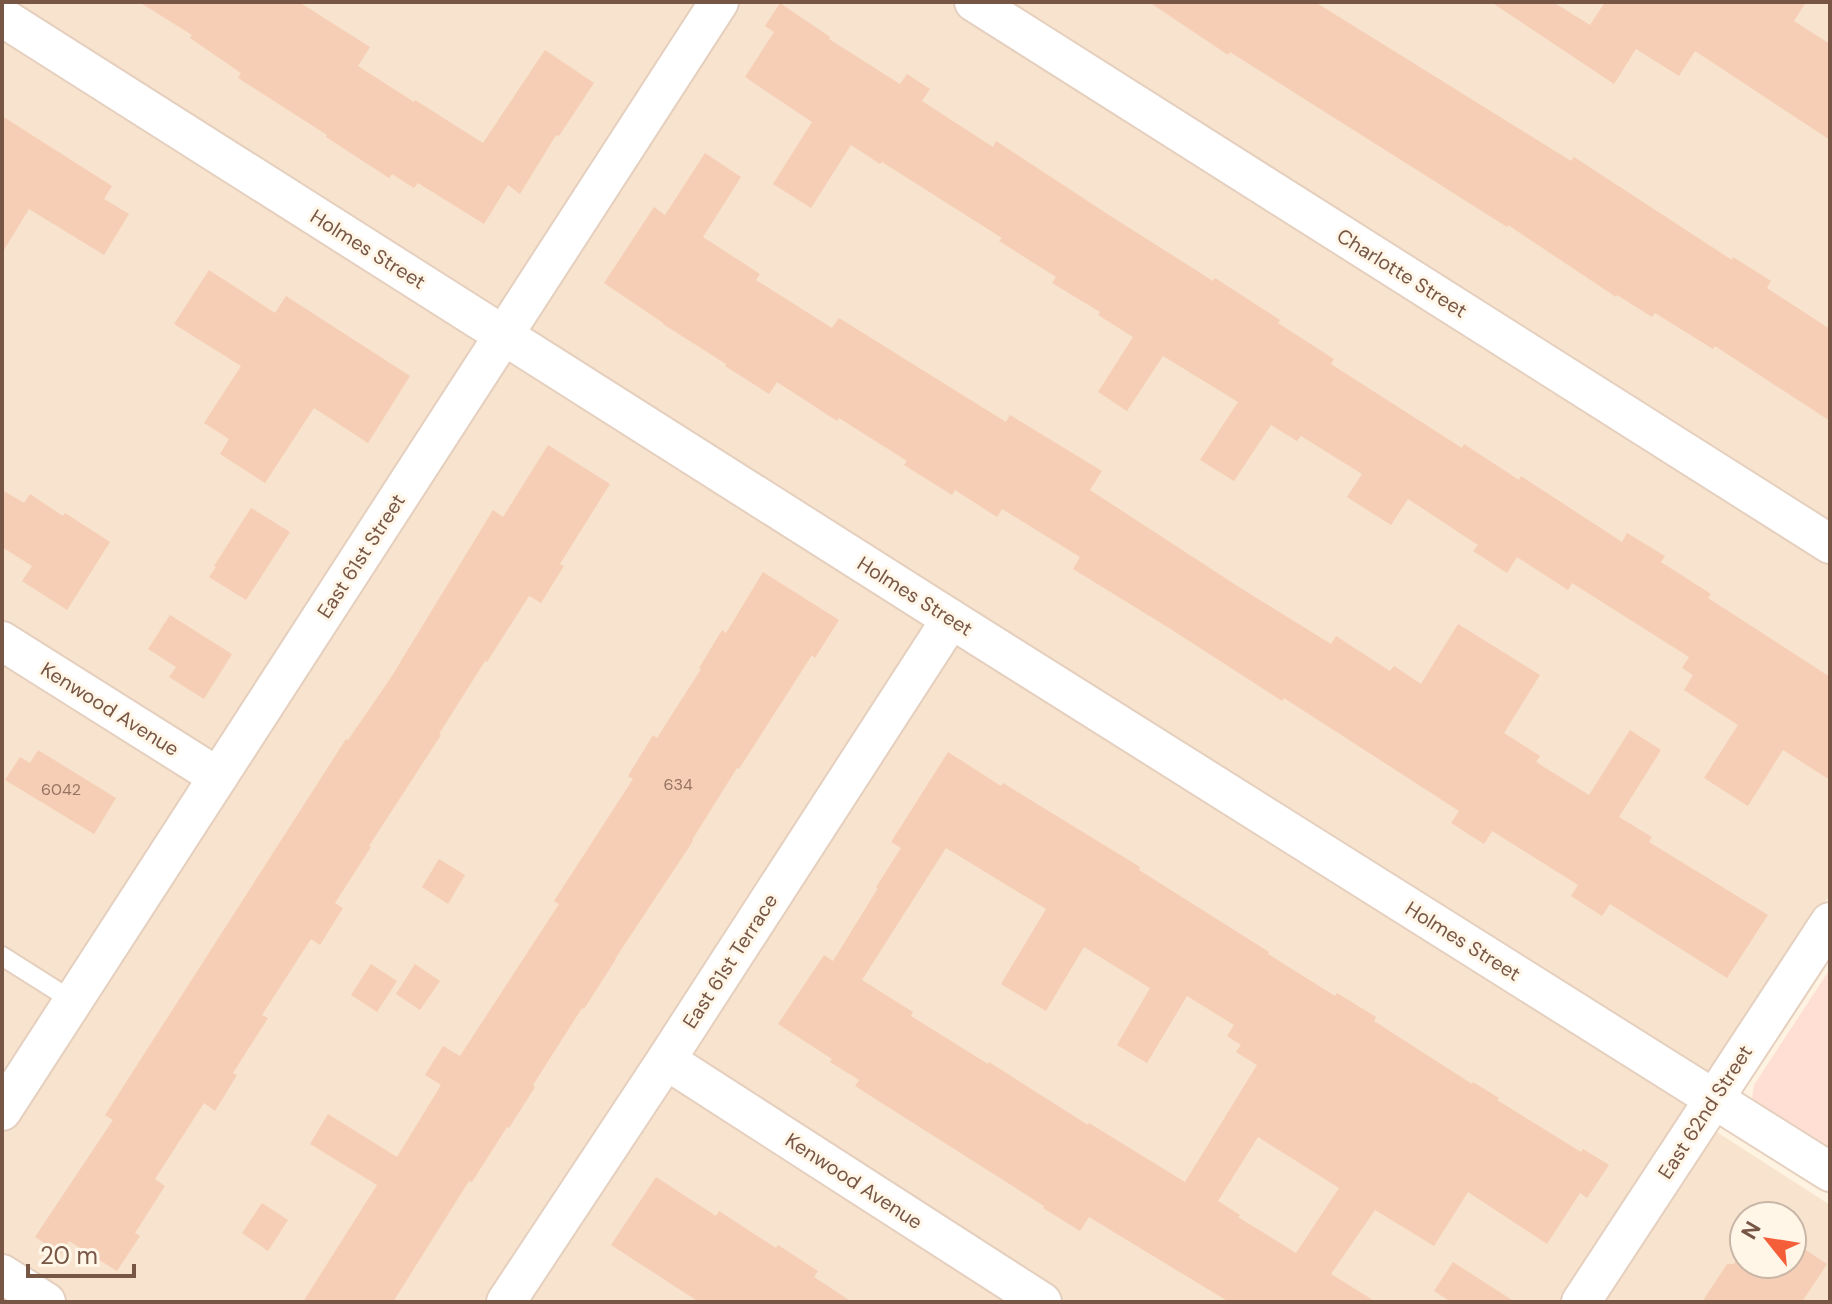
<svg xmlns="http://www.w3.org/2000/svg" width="1832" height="1304" font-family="'DM Sans',sans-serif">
	<rect width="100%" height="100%" fill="#fef2e0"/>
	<path fill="#f7e3ce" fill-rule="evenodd" d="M2 2H1830V894L1687 1113 1830 1205V1302H2ZM1744 1216H1792V1264H1744Z"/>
	<path fill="#ffdfd3" d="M1830 969V1152L1760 1108 1752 1098 1754 1085Z"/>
	<g fill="#f6ceb5" fill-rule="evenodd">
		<path d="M139 2H299L370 47 358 66 414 102 415 100 483 143 545 50 594 83 559 136 556 135 520 194 508 185 484 224 418 183 414 188 392 174 389 178 326 137 327 135 238 78 241 73 190 38 192 35Z"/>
		<path d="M1149 2H1315L1571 161 1574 157 1732 260 1733 257 1771 281 1767 288 1830 329V421L1715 346 1713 349 1655 313 1652 317 1617 295 1616 297 1508 225 1507 227 1230 52 1228 55Z"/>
		<path d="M1491 2H1553L1590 25 1605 2H1806L1794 21 1830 44V140L1695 51 1679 76 1636 49 1614 84Z"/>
		<path d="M780 3 830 37 829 39 900 84 907 74 930 89 922 101 993 147 996 141 1112 217 1213 281 1215 278 1280 320 1278 323 1334 359 1331 364 1462 448 1464 444 1519 480 1521 476 1622 542 1627 533 1665 556 1661 562 1711 594 1708 598 1830 677V780L1783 750 1748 806 1704 778 1738 725 1684 690 1693 675 1682 668 1689 657 1572 583 1568 590 1517 557 1507 573 1473 551 1478 545 1408 499 1391 525 1347 497 1362 474 1301 436 1297 441 1271 425 1234 481 1200 460 1238 402 1163 356 1127 411 1098 392 1133 337 1098 315 1100 312 1052 283 1056 277 999 241 1002 238 882 162 880 164 851 145 811 208 773 184 812 122 745 77 774 32 765 26Z"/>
		<path d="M2 116 112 186 104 199 129 214 104 255 29 209 2 253Z"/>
		<path d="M705 153 741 177 703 237 760 274 756 280 832 328 839 318 1006 422 1010 415 1102 471 1090 490 1242 589 1331 644 1336 636 1390 671 1394 666 1421 684 1458 624 1540 675 1504 733 1540 756 1536 762 1589 795 1630 730 1661 750 1619 817 1652 837 1649 842 1768 915 1727 978 1610 904 1602 916 1571 896 1578 885 1492 831 1484 844 1451 823 1459 811 1284 698 1282 701 1169 628 1073 569 1080 557 1002 509 997 517 955 490 952 495 904 465 907 461 839 418 837 421 777 382 769 394 725 366 726 364 663 324V323L604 283 654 207 665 215Z"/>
		<path d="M209 270 275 313 286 296 410 376 368 443 314 408 265 483 220 454 229 439 204 423 241 366 174 324Z"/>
		<path d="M548 445 610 484 560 564 564 566 541 603 529 596 487 662 485 661 439 734 441 735 369 846 371 847 335 903 343 908 320 945 311 939 262 1015 268 1018 233 1073 237 1075 215 1111 204 1103 155 1179 165 1186 135 1233 140 1236 117 1271 69 1241 61 1254 35 1237 113 1120 105 1115 346 739 348 740 390 679 493 510 503 517Z"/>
		<path d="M2 490 24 503 30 494 63 516 65 513 110 542 67 610 22 581 32 566 2 547Z"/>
		<path d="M251 508 290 532 246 600 209 577 216 567 214 566Z"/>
		<path d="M763 572 839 620 815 658 812 655 739 769 737 768 692 840 693 841 615 959H616L584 1009 582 1008 533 1085 535 1087 509 1128 507 1127 472 1182 469 1181 393 1302H303L377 1185 310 1144 328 1114 397 1157 441 1085 425 1075 443 1046 460 1056 559 904 554 901 633 779 628 776 653 735 657 738 701 669 699 668 722 630 726 633Z"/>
		<path d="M170 615 232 654 204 699 169 677 176 667 148 649Z"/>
		<path d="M38 750 116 798 94 834 5 780 20 757 30 763Z"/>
		<path d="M948 752 1001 786 1003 783 1140 867 1139 870 1269 952 1268 954 1335 996 1337 993 1376 1017 1374 1021 1472 1084 1473 1082 1499 1098 1497 1100 1581 1152 1583 1149 1609 1165 1587 1198 1580 1193 1547 1244 1468 1192 1434 1246 1375 1210 1331 1274 1376 1302H1229L1089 1217 1080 1231 1043 1208 1044 1206 855 1086 859 1080 830 1062 832 1059 778 1024 824 955 833 961 878 888 876 887 901 848 891 842ZM946 848 1046 909 1001 984 1046 1011 1084 947 1150 988 1117 1045 1147 1063 1187 996 1234 1025 1227 1036 1241 1045 1236 1052 1257 1065 1185 1182 1089 1123 1088 1125 989 1062 988 1064 911 1016 913 1012 862 980ZM1258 1137 1339 1188 1296 1253 1238 1217 1240 1215 1218 1201Z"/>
		<path d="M439 859 465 875 448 904 422 887Z"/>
		<path d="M371 964 397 981 377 1012 351 995Z"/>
		<path d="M415 964 440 981 420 1010 396 994Z"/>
		<path d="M656 1177 716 1216 719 1211 776 1248 778 1245 818 1271 814 1277 852 1302H699L611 1245Z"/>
		<path d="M262 1203 288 1220 268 1251 242 1233Z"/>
		<path d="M1792 1241 1827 1264 1802 1302H1702L1727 1264H1734L1744 1250V1264H1792Z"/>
		<path d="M1453 1262 1515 1302H1451L1434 1291Z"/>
	</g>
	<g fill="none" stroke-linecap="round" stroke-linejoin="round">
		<g stroke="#e5cfbe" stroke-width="22">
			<path id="lane" d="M2 956 73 1001"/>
		</g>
		<g stroke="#e5cfbe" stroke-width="42">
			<g id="street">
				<path d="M974 2 1830 544"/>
				<path d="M2 17 951 619 1830 1172"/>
				<path d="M2 641 218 777"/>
				<path d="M666 1060 1042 1302"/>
				<path d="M2 1111 719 2"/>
				<path d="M2 1274 46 1302"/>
				<path d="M506 1302 666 1060 951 619"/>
				<path d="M1581 1302 1830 922"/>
			</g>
		</g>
		<use href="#lane" stroke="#fff" stroke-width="18"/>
		<use href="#street" stroke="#fff" stroke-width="38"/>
	</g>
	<g text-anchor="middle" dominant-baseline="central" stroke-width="6" stroke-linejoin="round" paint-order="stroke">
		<g font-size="16" fill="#977461">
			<text x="678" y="784">634</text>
			<text x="61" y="789">6042</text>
		</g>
		<g font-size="20" fill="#775645" stroke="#fff6e8">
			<text transform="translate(368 249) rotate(32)">Holmes Street</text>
			<text transform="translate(1402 273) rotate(32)">Charlotte Street</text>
			<text transform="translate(361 556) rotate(-57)">East 61st Street</text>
			<text transform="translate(915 596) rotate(32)">Holmes Street</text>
			<text transform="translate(110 709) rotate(32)">Kenwood Avenue</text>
			<text transform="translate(1463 941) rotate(32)">Holmes Street</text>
			<text transform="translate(730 961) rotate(-57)">East 61st Terrace</text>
			<text transform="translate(1705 1112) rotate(-57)">East 62nd Street</text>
			<text transform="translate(854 1181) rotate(33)">Kenwood Avenue</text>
		</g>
	</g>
	<rect width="1832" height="1304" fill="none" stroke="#775645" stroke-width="8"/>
	<g transform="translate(1768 1240) rotate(300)"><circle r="38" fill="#fff6e8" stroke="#c9b6a7" stroke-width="2"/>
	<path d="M0-6L14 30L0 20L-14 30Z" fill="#f45f39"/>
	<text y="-12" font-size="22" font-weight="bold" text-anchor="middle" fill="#775645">N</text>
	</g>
	<path d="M28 1264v12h106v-12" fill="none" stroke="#775645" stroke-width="4"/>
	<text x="40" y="1264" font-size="24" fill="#775645" stroke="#fff6e8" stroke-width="6" paint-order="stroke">20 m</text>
</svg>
